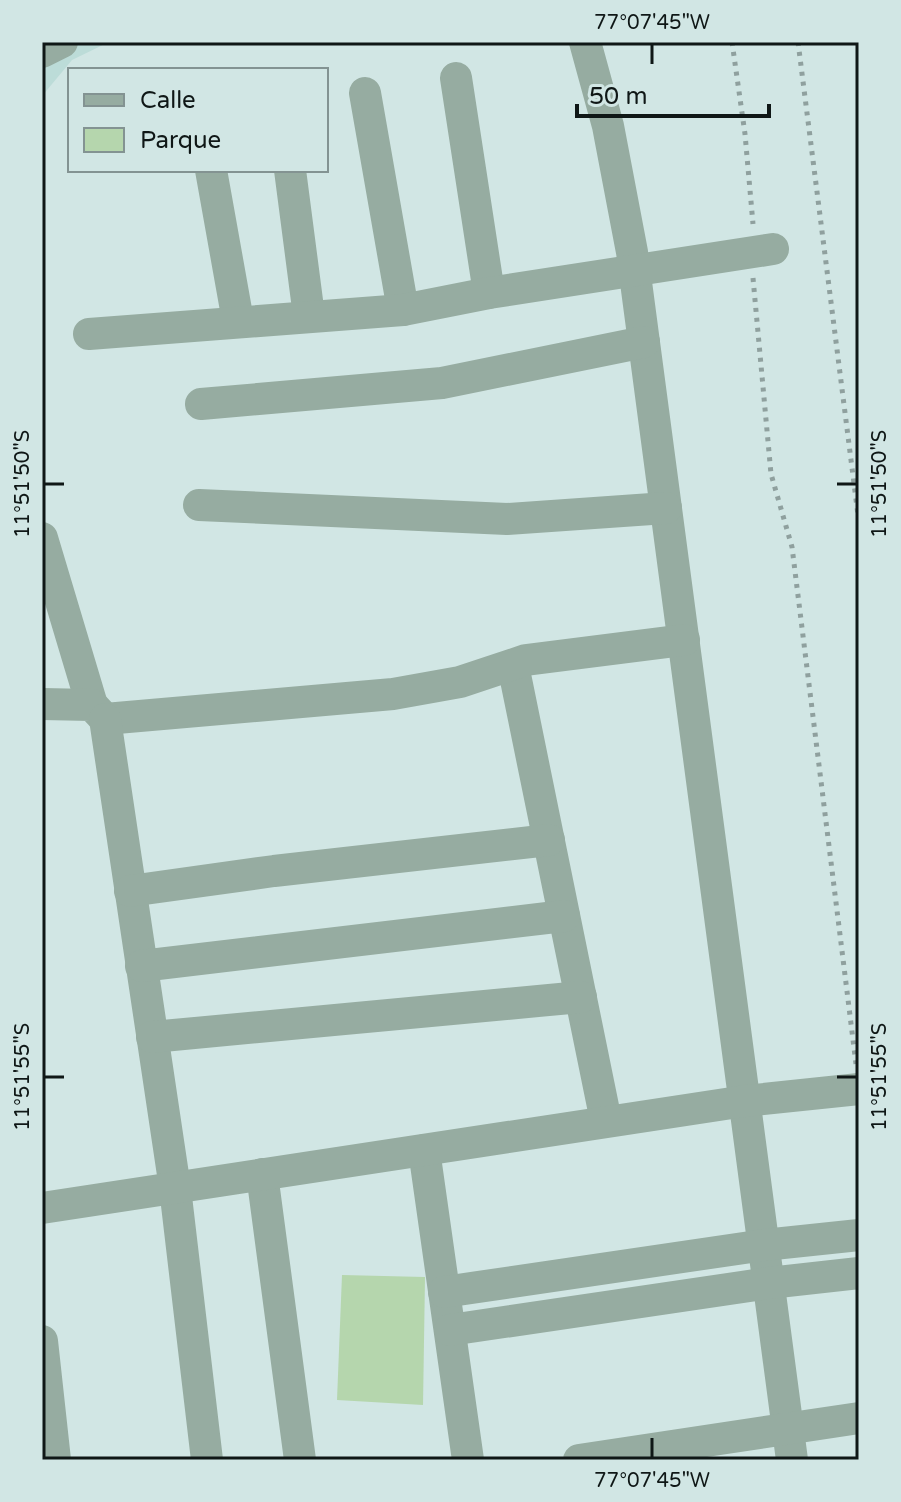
<svg xmlns="http://www.w3.org/2000/svg" width="901" height="1502" font-family="'Varela Round',sans-serif">
	<rect width="100%" height="100%" fill="#d1e6e4"/>
	<path fill="#bcdcd8" d="M42 42H109L72 60 42 96Z"/>
	<path fill="#b5d6ad" d="M342 1275 425 1277 423 1405 337 1400Z"/>
	<g fill="none" stroke-linecap="round" stroke-linejoin="round">
		<g stroke="#8fa09e" stroke-width="5" stroke-dasharray="4 6" stroke-linecap="butt">
			<path d="M732 42 745 134 753 224"/>
			<path d="M798 42 859 523"/>
			<path d="M753 278 771 474 792 547 856 1064"/>
		</g>
		<g stroke="#96aca1" stroke-width="32">
			<path d="M585 42 608 126 632 252 792 1460"/>
			<path d="M42 52 62 42"/>
			<path d="M456 78 489 293"/>
			<path d="M365 93 403 310"/>
			<path d="M211 170 238 321"/>
			<path d="M290 170 309 316"/>
			<path d="M89 334 403 310 489 293 773 249"/>
			<path d="M201 404 442 383 644 342"/>
			<path d="M199 505 507 519 666 508"/>
			<path d="M42 538 92 705"/>
			<path d="M513 665 606 1121"/>
			<path d="M42 704 92 705 105 719 393 694 460 682 526 660 684 640"/>
			<path d="M105 719 175 1188 207 1460"/>
			<path d="M130 891 274 871 549 840"/>
			<path d="M141 966 564 916"/>
			<path d="M152 1037 581 997"/>
			<path d="M424 1150 468 1460"/>
			<path d="M262 1174 300 1460"/>
			<path d="M42 1208 745 1101 859 1089"/>
			<path d="M444 1292 764 1245 859 1235"/>
			<path d="M450 1330 769 1283 859 1273"/>
			<path d="M42 1341 55 1460"/>
			<path d="M579 1460 859 1418"/>
		</g>
	</g>
	<path fill="none" stroke="#0f1716" stroke-width="3" d="M652 44V64M44 484H64M837 484H857M44 1077H64M837 1077H857M652 1438V1458"/>
	<rect width="901" height="1502" fill="none" stroke="#d1e6e4" stroke-width="88"/>
	<rect x="68" y="68" width="260" height="104" fill="#d1e6e4" stroke="#839392" stroke-width="2"/>
	<rect x="84" y="94" width="40" height="12" fill="#96aca1" stroke="#839392" stroke-width="2"/>
	<text x="140" y="108" font-size="24" fill="#0f1716">Calle</text>
	<rect x="84" y="128" width="40" height="24" fill="#b5d6ad" stroke="#839392" stroke-width="2"/>
	<text x="140" y="148" font-size="24" fill="#0f1716">Parque</text>
	<path d="M577 104v12h192v-12" fill="none" stroke="#0f1716" stroke-width="4"/>
	<text x="589" y="104" font-size="24" fill="#0f1716" stroke="#d1e6e4" stroke-width="6" paint-order="stroke">50 m</text>
	<rect x="44" y="44" width="813" height="1414" fill="none" stroke="#0f1716" stroke-width="3"/>
	<g font-size="20" text-anchor="middle" fill="#0f1716">
		<text x="652" y="29">77°07'45"W</text>
		<text transform="translate(22 484) rotate(-90)" y="7">11°51'50"S</text>
		<text transform="translate(879 484) rotate(-90)" y="7">11°51'50"S</text>
		<text transform="translate(22 1077) rotate(-90)" y="7">11°51'55"S</text>
		<text transform="translate(879 1077) rotate(-90)" y="7">11°51'55"S</text>
		<text x="652" y="1487">77°07'45"W</text>
	</g>
</svg>
